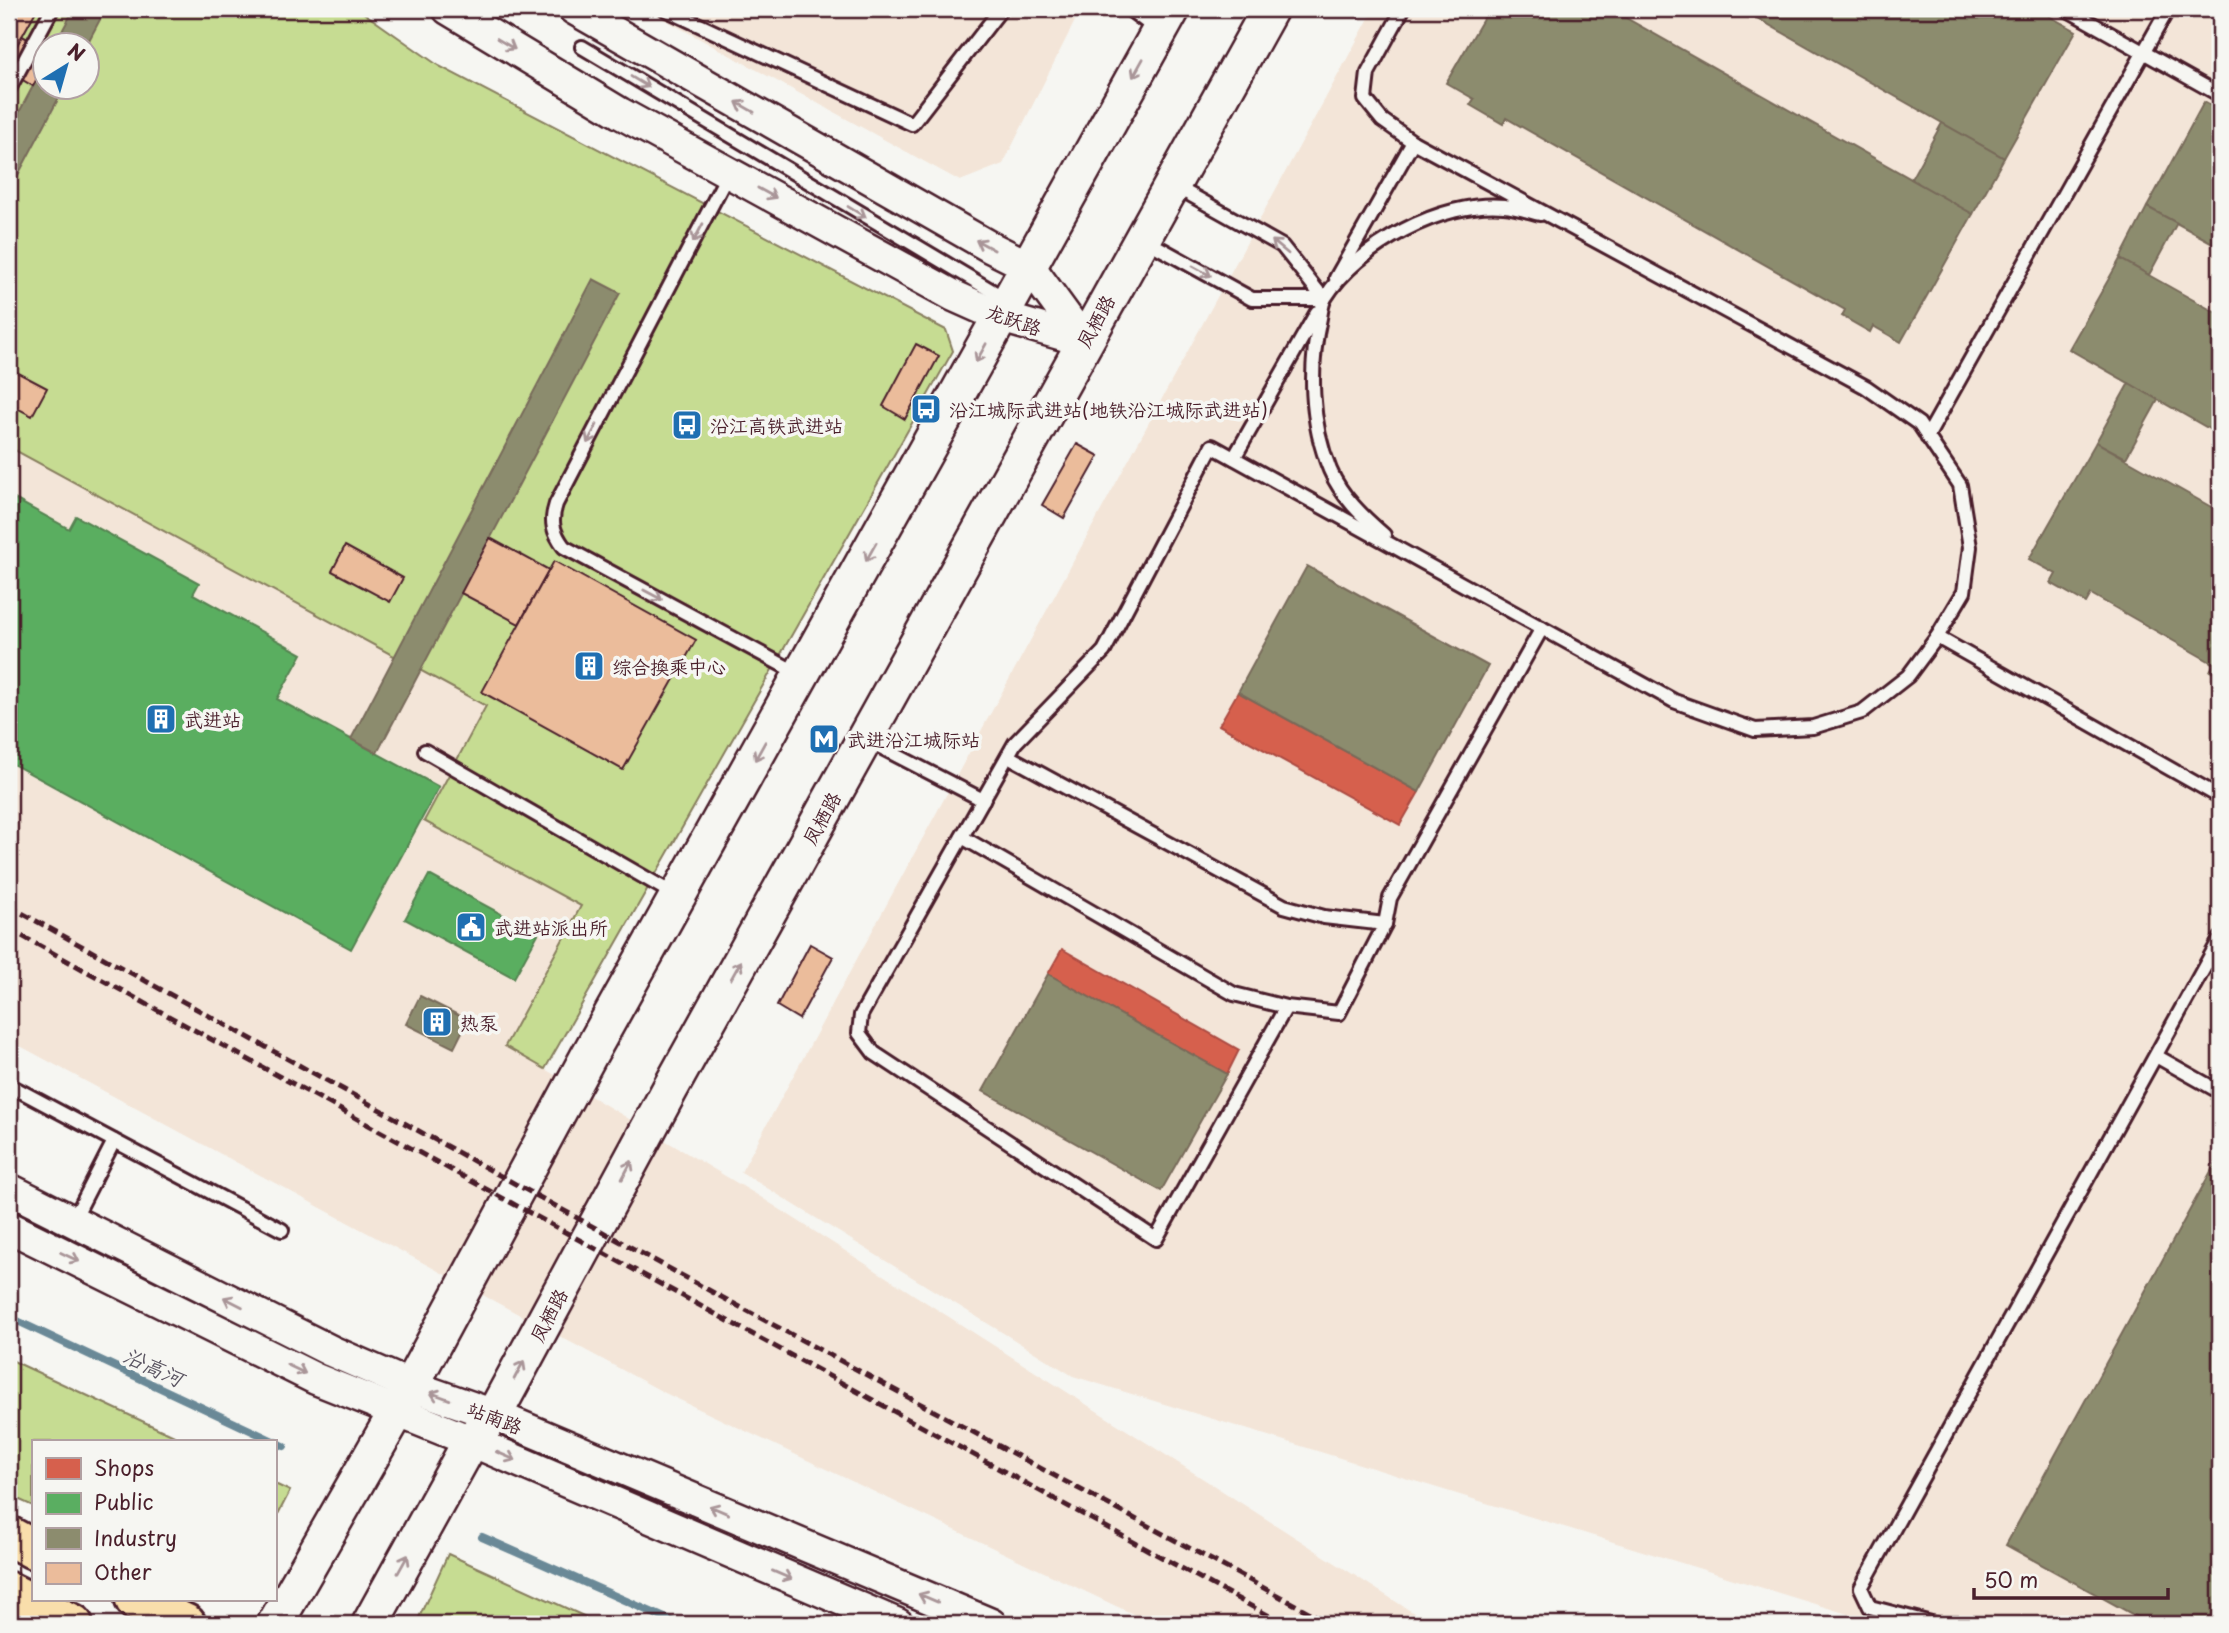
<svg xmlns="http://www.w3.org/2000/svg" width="2229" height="1633" font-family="'Playpen Sans','LXGW WenKai TC',sans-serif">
	<rect width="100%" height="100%" fill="#f6f6f2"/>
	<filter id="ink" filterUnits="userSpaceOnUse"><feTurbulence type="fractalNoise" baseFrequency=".0143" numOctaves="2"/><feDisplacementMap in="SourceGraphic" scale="14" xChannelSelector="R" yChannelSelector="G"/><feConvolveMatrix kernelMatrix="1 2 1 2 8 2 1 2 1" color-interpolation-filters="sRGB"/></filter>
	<g filter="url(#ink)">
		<g fill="#f3e5d8">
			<path d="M645 9H1081L1003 164 960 181Z"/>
			<path d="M1374 9H2220V1624H1880L1073 1376 741 1172Z"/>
			<path d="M9 447 487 706 425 821 581 906 506 1046 759 1196 1431 1624H1154L665 1393 9 1040Z"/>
		</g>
		<g fill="#c6dc92" stroke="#887e5e" stroke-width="2" fill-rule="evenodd">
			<path d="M9 9H358L439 66 946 330 953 351 545 1069 505 1046 581 906 424 821 486 706 9 447ZM46 46H88V88H46Z"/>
			<path d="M9 1359 187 1442H33V1506L9 1495Z"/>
			<path d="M275 1484 290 1491 275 1520Z"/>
			<path d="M448 1554 601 1624H416Z"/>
		</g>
		<g fill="#d6604d" stroke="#ac4c43" stroke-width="2">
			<path d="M1238 692 1419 792 1400 825 1219 725Z"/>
			<path d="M1062 949 1239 1050 1227 1074 1048 974Z"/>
		</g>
		<g fill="#5aae61" stroke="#558351" stroke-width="2">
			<path d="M9 496 69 529 76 516 199 583 193 594 302 654 277 699 439 787 351 949 9 762Z"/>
			<path d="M429 875 538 934 514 978 405 919Z"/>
		</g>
		<g fill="#8c8c6e" stroke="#786b5a" stroke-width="2">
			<path d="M74 9H98L104 12 86 46H54Z"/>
			<path d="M1489 9H1610L1973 214 1901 342 1873 326 1870 332 1842 316 1845 310 1506 118 1503 124 1470 105 1474 99 1446 83Z"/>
			<path d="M1741 9H2052L2049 16 2076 31 2004 158Z"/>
			<path d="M46 62V88H64L9 192V131Z"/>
			<path d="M2204 102 2220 111V247L2147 207Z"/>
			<path d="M1942 123 2004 158 1973 214 1911 179Z"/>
			<path d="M2147 207 2177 223 2149 275 2120 259Z"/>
			<path d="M2120 259 2220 315V435L2069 349Z"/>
			<path d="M593 279 620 293 377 753 351 739Z"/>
			<path d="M2129 383 2158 400 2126 458 2096 442Z"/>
			<path d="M2096 442 2220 512V676L2210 671 2214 664 2091 594 2086 603 2051 583 2056 574 2029 559Z"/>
			<path d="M1307 566 1488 666 1419 792 1238 692Z"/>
			<path d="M1048 974 1227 1074 1161 1191 983 1091Z"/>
			<path d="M420 996 468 1020 454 1048 406 1024Z"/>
			<path d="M2220 1155V1624H2150L2006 1545Z"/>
		</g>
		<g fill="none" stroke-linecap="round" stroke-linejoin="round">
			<g stroke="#6b8997" stroke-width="8">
				<path d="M9 1317 284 1446"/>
				<path d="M482 1537 678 1624"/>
			</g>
		</g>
		<g fill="#ebbc9b" stroke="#4a1f2b" stroke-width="2">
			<path d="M9 9H37L9 60Z"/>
			<path d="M22 36 46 48V62L33 86 9 72V60Z"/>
			<path d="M916 344 939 356 905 419 883 406Z"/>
			<path d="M9 368 47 388 32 416 9 404Z"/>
			<path d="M1077 444 1099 456 1064 518 1042 505Z"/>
			<path d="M490 538 549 570 519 624 461 593Z"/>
			<path d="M345 546 403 578 390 602 332 571Z"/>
			<path d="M554 561 696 640 623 770 482 692Z"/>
			<path d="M810 944 833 957 799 1019 777 1006Z"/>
		</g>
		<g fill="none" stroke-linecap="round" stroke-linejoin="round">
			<g stroke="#4a1f2b" stroke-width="18">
				<g id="service">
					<path d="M665 9 912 124 1001 9"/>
					<path d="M1129 9 1157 30"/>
					<path d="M2066 9 2220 95"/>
					<path d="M582 47 1009 301"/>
					<path d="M9 89 52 9"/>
					<path d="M729 172 556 504C550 522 553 532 564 547L799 674"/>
					<path d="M1173 185 1282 246 1324 299"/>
					<path d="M1145 240 1252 299H1324"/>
					<path d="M1336 278 1413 142"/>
					<path d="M1927 437 2168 9"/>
					<path d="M1234 458 1317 312"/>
					<path d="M1384 535C1363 517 1341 496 1330 470 1310 422 1309 367 1320 318 1321 312 1322 303 1325 298 1357 246 1443 200 1504 206 1516 207 1528 211 1540 214"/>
					<path d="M1937 637 2220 797"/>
					<path d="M865 739 983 800"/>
					<path d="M425 751 677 896"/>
					<path d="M962 837 1234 994 1286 1007 1339 1013 1385 924 1324 917 1284 906 1008 756"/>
					<path d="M1385 924 1390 898 1542 628"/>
					<path d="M1286 1007 1156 1239 874 1053 859 1033 861 1015 1015 743 1104 651 1212 446 1674 701 1755 730 1813 727 1862 712 1908 676 1937 637 1964 592 1970 547 1960 485 1919 424 1866 387 1413 142 1382 120 1365 99 1368 73 1403 9"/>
					<path d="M2156 1056 2220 1092"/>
					<path d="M9 1085 282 1230"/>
					<path d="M73 1221 114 1141"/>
					<path d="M1935 1624 1870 1607 1861 1588 2220 939"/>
				</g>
			</g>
			<g stroke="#4a1f2b" stroke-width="35">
				<g id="tertiary">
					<path d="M448 9 620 113 954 296 1001 317 1084 341"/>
					<path d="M574 9 990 247 1030 267 1084 341"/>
					<path d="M9 1189 331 1351 409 1385 494 1415 991 1624"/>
					<path d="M9 1227 316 1379 471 1441 898 1624"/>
				</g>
			</g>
			<g stroke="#4a1f2b" stroke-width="40">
				<g id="secondary">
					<path d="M275 1624 396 1413 588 1057 1172 9"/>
					<path d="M370 1624 471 1441 494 1415 670 1089 1270 9"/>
				</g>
			</g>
			<g stroke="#4a1f2b" stroke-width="44">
				<g id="motorway">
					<path d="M9 1536 33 1549"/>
					<path d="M9 1592 73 1624"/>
					<path d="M135 1600 186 1624"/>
				</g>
			</g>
			<use href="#service" stroke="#f6f6f2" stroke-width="12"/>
			<use href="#tertiary" stroke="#f6f6f2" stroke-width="30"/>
			<use href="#secondary" stroke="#f6f6f2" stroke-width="35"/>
			<use href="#motorway" stroke="#f9deab" stroke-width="38"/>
			<g stroke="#4a1f2b" stroke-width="5" stroke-dasharray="10 5" stroke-linecap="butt">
				<path d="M9 906 714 1293 1331 1624"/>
				<path d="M9 929 1284 1624"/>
			</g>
		</g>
		<defs><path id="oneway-shaft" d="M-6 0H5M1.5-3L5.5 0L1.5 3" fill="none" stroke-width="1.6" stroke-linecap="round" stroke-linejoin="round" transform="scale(1.75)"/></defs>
		<g stroke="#a99598">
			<use href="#oneway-shaft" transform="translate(506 44) rotate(31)"/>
			<use href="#oneway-shaft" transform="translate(1138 68) rotate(119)"/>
			<use href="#oneway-shaft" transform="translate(640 82) rotate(31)"/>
			<use href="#oneway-shaft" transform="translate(745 107) rotate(-150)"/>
			<use href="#oneway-shaft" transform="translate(767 193) rotate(29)"/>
			<use href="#oneway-shaft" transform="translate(857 212) rotate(31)"/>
			<use href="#oneway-shaft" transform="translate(698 233) rotate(118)"/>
			<use href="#oneway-shaft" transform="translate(985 245) rotate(-151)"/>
			<use href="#oneway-shaft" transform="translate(1280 247) rotate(-140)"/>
			<use href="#oneway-shaft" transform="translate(1202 271) rotate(29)"/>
			<use href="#oneway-shaft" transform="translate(981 353) rotate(119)"/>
			<use href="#oneway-shaft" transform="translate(592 434) rotate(118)"/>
			<use href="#oneway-shaft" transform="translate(871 552) rotate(119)"/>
			<use href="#oneway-shaft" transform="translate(653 595) rotate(28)"/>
			<use href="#oneway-shaft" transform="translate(760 751) rotate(119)"/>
			<use href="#oneway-shaft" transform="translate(736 970) rotate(-61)"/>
			<use href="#oneway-shaft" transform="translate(627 1170) rotate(-62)"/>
			<use href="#oneway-shaft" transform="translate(70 1257) rotate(26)"/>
			<use href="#oneway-shaft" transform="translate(233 1302) rotate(-153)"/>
			<use href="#oneway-shaft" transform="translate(296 1369) rotate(26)"/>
			<use href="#oneway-shaft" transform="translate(519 1370) rotate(-62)"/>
			<use href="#oneway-shaft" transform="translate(440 1396) rotate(-160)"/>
			<use href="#oneway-shaft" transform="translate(506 1456) rotate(23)"/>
			<use href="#oneway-shaft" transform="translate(719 1510) rotate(-157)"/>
			<use href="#oneway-shaft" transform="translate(403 1564) rotate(-61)"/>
			<use href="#oneway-shaft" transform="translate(782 1575) rotate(23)"/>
			<use href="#oneway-shaft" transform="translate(928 1598) rotate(-157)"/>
		</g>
	</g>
	<defs>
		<g id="bus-square" transform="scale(1.575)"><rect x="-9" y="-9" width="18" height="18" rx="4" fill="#1f6fb2" stroke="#f6f6f2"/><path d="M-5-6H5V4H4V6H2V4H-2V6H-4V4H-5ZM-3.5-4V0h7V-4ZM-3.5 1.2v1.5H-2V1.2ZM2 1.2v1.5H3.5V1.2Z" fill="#fff"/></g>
		<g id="building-square" transform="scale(1.575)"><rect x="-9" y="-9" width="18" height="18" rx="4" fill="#1f6fb2" stroke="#f6f6f2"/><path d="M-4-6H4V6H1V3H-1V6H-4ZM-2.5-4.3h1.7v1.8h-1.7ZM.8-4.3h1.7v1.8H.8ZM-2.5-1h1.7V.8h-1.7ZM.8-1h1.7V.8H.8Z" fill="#fff"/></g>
		<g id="metro-square" transform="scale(1.575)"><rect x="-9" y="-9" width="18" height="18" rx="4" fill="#1f6fb2" stroke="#f6f6f2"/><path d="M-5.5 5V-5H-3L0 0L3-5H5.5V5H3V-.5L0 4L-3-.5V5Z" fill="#fff"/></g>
		<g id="civic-square" transform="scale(1.575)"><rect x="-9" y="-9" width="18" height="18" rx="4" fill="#1f6fb2" stroke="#f6f6f2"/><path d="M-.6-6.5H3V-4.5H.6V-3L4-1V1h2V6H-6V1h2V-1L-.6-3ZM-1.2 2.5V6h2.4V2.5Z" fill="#fff"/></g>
	</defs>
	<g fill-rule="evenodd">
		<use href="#bus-square" x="926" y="409"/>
		<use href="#bus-square" x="687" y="425"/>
		<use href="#building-square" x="589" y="666"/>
		<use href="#building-square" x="161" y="719"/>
		<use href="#metro-square" x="824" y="739"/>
		<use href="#civic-square" x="471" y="927"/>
		<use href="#building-square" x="437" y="1022"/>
	</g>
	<g text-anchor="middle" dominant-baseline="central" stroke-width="7" stroke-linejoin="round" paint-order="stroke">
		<g font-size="19" fill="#4a1f2b" stroke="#f6f6f2">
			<text transform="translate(1014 319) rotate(19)">龙跃路</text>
			<text transform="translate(1095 321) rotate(-61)">凤栖路</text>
			<text transform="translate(821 818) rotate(-61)">凤栖路</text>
			<text transform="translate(548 1315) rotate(-62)">凤栖路</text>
			<text transform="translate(495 1417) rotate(21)">站南路</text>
		</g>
		<g font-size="19" fill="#4a1f2b" stroke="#f6f6f2" text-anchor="start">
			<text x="949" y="409">沿江城际武进站(地铁沿江城际武进站)</text>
			<text x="710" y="425">沿江高铁武进站</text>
			<text x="612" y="666">综合换乘中心</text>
			<text x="184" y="719">武进站</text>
			<text x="847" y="739">武进沿江城际站</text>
			<text x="494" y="927">武进站派出所</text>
			<text x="460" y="1022">热泵</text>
		</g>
		<g font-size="21" font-style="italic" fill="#5a5461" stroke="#f6f6f2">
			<text transform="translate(154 1366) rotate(25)">沿高河</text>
		</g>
	</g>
	<rect width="2229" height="1633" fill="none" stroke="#f6f6f2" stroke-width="35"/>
	<rect x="18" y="18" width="2194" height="1598" fill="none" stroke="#4a1f2b" stroke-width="2.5" filter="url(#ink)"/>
	<rect x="32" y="1440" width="245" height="161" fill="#f6f6f2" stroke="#b1a0a2" stroke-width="2"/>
	<rect x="46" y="1458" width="35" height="21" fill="#d6604d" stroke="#b1a0a2" stroke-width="2"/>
	<text x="94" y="1476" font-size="21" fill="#4a1f2b">Shops</text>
	<rect x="46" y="1493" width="35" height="21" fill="#5aae61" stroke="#b1a0a2" stroke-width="2"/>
	<text x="94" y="1510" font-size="21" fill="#4a1f2b">Public</text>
	<rect x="46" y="1528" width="35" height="21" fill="#8c8c6e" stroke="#b1a0a2" stroke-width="2"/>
	<text x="94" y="1546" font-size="21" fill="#4a1f2b">Industry</text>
	<rect x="46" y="1563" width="35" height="21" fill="#ebbc9b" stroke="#b1a0a2" stroke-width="2"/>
	<text x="94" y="1580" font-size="21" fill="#4a1f2b">Other</text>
	<g transform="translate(66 66) rotate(37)"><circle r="33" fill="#f6f6f2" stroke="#b1a0a2" stroke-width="2"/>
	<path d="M0-5L12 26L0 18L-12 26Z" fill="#1f6fb2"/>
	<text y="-10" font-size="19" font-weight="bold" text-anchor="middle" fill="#4a1f2b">N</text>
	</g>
	<path d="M1974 1588v10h194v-10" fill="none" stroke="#4a1f2b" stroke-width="3.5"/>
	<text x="1984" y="1588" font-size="21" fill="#4a1f2b" stroke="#f6f6f2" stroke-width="5" paint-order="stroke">50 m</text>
</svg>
